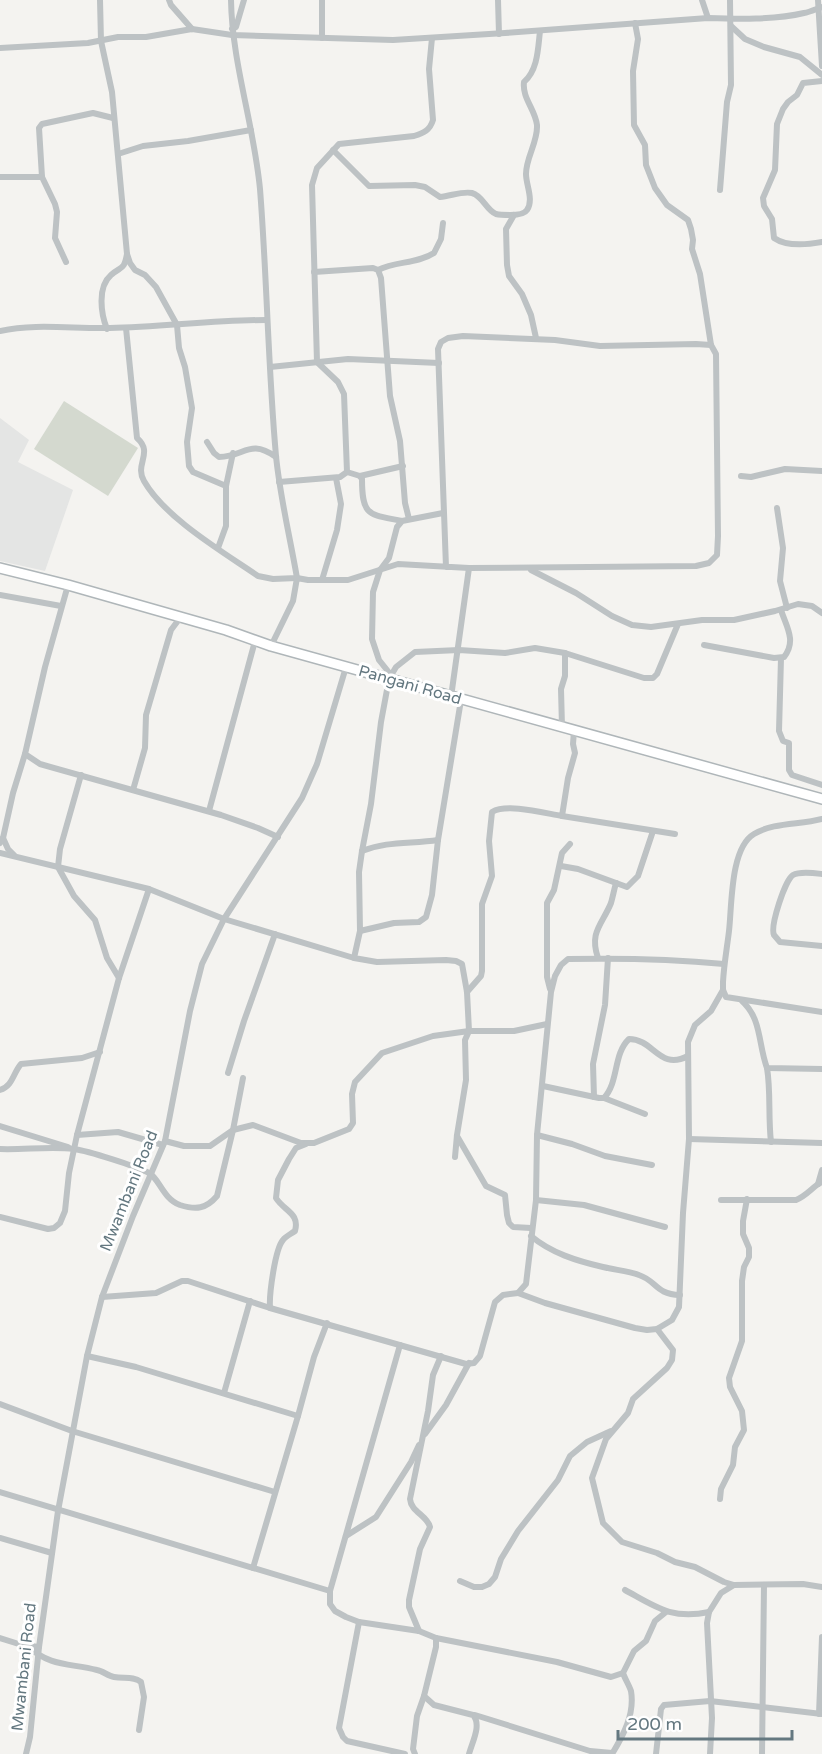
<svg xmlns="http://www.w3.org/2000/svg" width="822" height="1754" font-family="'Varela Round',sans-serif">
	<rect width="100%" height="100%" fill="#f4f3f0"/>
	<path fill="#e4e5e4" d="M0 418 29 440 18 462 73 490 45 571 0 561Z"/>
	<path fill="#d4d9cf" d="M64 401 138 448 108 496 34 449Z"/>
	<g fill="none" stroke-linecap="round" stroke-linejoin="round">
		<g stroke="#afb6b9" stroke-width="12">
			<path id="secondary" d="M0 568 68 585 226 630 271 646 822 799"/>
		</g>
		<g stroke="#bdc2c4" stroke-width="6">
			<path d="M100 0 101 41 112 92 127 254C124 271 121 266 111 275 97 287 101 314 107 329"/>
			<path d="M169 0 171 5 192 29"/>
			<path d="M322 0V38"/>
			<path d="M498 0 499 34"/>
			<path d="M702 0 708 18"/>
			<path d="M818 0 822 66"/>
			<path d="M635 23 638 39 633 71 634 125 645 145 646 165 655 188 667 205 688 220 691 229 693 240 692 249 700 274 711 345"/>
			<path d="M731 26 745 39 764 47 800 57 822 75"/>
			<path d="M232 29 236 27 244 0"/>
			<path d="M0 48 88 43 118 37H146L192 29 232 35 393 40 505 33 708 18C737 19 775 20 804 13 810 12 816 9 822 7"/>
			<path d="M822 81 803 83 797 95 788 102 783 109 777 124 775 170 763 198 764 206 772 219 774 238C787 247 806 245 822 242"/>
			<path d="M333 150 369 186 415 185 425 187 440 197C451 196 462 191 472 193 483 196 486 210 496 214 500 215 506 215 510 215 515 215 524 215 527 210 534 200 526 185 526 174 526 157 538 142 537 125 535 109 522 98 524 82 538 70 538 48 540 31"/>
			<path d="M118 154 143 146 188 141 251 130"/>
			<path d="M0 177H42"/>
			<path d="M720 190 727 102 731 85 730 0"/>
			<path d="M514 215 506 229 507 265 509 276 522 294 531 315 536 338"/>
			<path d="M127 254 130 263 135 270 145 275 156 287 177 325 179 348 185 367 192 408 187 442 189 466 193 472 226 486"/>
			<path d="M66 262 55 238 57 212 55 204 42 177 39 128 42 124 93 113 113 118"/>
			<path d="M378 270C396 261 417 264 434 253L441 239 443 223"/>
			<path d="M314 272 373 268 378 270 381 278 390 396 400 441 405 503 409 519"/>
			<path d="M126 328 137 438C154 453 134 464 144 481 165 518 223 552 258 576L273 579 297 578C290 537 280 497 276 456 268 367 267 278 260 189 254 125 232 63 231 0"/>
			<path d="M0 331C35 323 74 329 110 328 162 327 214 320 266 320"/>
			<path d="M270 367 348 359 439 363"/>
			<path d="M207 442 214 453 219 457C245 457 249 438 276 457"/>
			<path d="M347 472 360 476 362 479C362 517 369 514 402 521"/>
			<path d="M360 476 403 466"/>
			<path d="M741 476 751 477 785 469 822 471"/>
			<path d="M279 482 340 477 347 472 344 394 338 382 317 362 312 185 317 168 339 144 414 136C424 133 430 130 433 120L429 69 432 38"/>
			<path d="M777 508 783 548 780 581 787 608"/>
			<path d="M218 548 226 526V486L233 453"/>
			<path d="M531 570 576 593 612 616 632 625 651 627 702 620H734L775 611 798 604 812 606 822 613"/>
			<path d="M322 580 337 530 341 504 336 478"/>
			<path d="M68 585 45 667 25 754 40 764 221 815 258 828 278 837"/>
			<path d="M0 595 61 606"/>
			<path d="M704 645 774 658 784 657C797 641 786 626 781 610"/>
			<path d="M271 646 293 601 297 578 308 580H348L398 564 469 568 696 566 709 563 717 555 718 536 716 354 711 345 696 344 600 346 555 340 463 336 448 338 441 342 438 349 446 567"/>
			<path d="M781 658 779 731 783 741 789 743V770L792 775 822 785"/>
			<path d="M391 675 379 660 372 639 373 592 380 570 389 558 397 527 402 521 443 513"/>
			<path d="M451 697 469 568"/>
			<path d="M562 727 561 689 565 676V653"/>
			<path d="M81 775 60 849 58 867 74 896 95 920 107 958 119 978"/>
			<path d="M133 790 145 748 146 715 171 630 180 618"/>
			<path d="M209 811 255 641"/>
			<path d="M562 816 675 834"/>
			<path d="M822 819C800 825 774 822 754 834 730 848 732 906 729 931 727 948 724 964 723 982V990L726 997 822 1012"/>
			<path d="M3 838 8 849 14 855"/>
			<path d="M0 843 3 838 13 793 25 754"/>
			<path d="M362 851C387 841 411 844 438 840"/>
			<path d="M0 853 149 889 224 919 354 958"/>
			<path d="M561 866 578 869 627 887 638 876 653 831"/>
			<path d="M822 874C814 873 800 871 793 875 785 880 770 926 774 935 774 935 780 942 780 942L822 946"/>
			<path d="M360 931 394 923 419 922 426 917 432 895 438 840 461 700"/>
			<path d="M598 958C589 932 602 925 611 903 613 896 614 890 616 883"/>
			<path d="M550 989 547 977V903L554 890 562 853 570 844"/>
			<path d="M467 992 481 976 482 971V904L492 876 489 841 492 812C507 803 544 813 562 816L568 778 575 753 573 744 574 731"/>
			<path d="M742 1001C762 1019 758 1044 767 1068L822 1069"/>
			<path d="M767 1068C771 1092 768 1117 771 1142"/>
			<path d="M228 1073 244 1021 275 934"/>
			<path d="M543 1086 599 1098H604C619 1082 613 1054 629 1039 654 1039 659 1071 688 1056"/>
			<path d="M0 1090C13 1086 13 1073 21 1064L82 1058 100 1052"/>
			<path d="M594 1097 593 1064 605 1005 608 958"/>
			<path d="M604 1098 645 1114"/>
			<path d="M0 1126 68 1147"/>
			<path d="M77 1135 118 1132 163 1145"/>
			<path d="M537 1135 572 1144 605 1156 652 1165"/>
			<path d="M457 1136 486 1186 505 1195 507 1215 509 1223 513 1227 531 1228"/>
			<path d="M689 1139 822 1143"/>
			<path d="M165 1141 184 1146H210L233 1130 253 1125 301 1143H314L349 1129 353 1123 352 1094 355 1082 382 1053 433 1036 469 1031H514L547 1024"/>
			<path d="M0 1149C24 1150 50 1146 74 1149 88 1151 136 1166 149 1173 159 1178 163 1199 180 1205 196 1210 206 1209 217 1196L233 1130 243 1078"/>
			<path d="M455 1157 457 1135 466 1080 465 1040 469 1031 467 992 462 964 456 961 446 960 377 962 354 958 360 931 359 872 362 851 371 804 381 722 389 679 396 667 415 652 459 650 505 653 535 648 565 653 644 678H653L657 674 678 624"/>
			<path d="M818 1184 822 1170"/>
			<path d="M536 1200 584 1205 665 1227"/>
			<path d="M721 1200H796C808 1195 813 1186 822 1182"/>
			<path d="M0 1217 48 1229 54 1228 60 1223 65 1211 69 1173 77 1135 119 978 149 889"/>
			<path d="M531 1236C551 1253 577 1261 603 1267 615 1270 628 1271 639 1275 657 1281 655 1294 680 1295"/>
			<path d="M518 1293 545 1303 635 1328 647 1330 657 1329 672 1320 679 1307 683 1213 689 1139 688 1042 695 1025 711 1011 723 990"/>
			<path d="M102 1297 156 1293 182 1281H188L270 1308 466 1364 474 1363 480 1356 495 1302 503 1295 518 1293 526 1284 536 1200 537 1135 551 992 555 976 561 965 568 959C620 958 672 959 724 964"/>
			<path d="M270 1308C269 1295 275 1249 283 1240 286 1236 291 1234 295 1231 300 1213 284 1211 276 1198L278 1180 289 1159 296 1148 306 1144"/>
			<path d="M657 1329 673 1350 672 1360 667 1368 633 1399 628 1413 606 1439 592 1478 603 1523 622 1542 657 1553 675 1562 695 1567 724 1582 734 1585"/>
			<path d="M400 1345 330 1591V1604L335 1611 346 1617 359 1622 419 1631 436 1638V1647L424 1696 434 1705 473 1715C482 1725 472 1742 469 1754"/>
			<path d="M87 1356 136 1367 298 1416"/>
			<path d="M224 1393 250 1301"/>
			<path d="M0 1404 72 1431 275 1492"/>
			<path d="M425 1434 446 1405 469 1363"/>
			<path d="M0 1492 330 1591"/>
			<path d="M720 1499 721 1489 733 1465 735 1447 744 1430 742 1411 730 1387 729 1378 742 1341V1281L744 1267 749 1257V1248L743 1234V1221L747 1199"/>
			<path d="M346 1536 376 1517 411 1462 419 1445"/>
			<path d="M0 1538 52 1553"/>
			<path d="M253 1568 298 1416 314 1357 327 1323"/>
			<path d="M460 1581 474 1587H482L489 1584 495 1577 501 1559 518 1531 558 1480 570 1456 587 1442 611 1431"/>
			<path d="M625 1590C656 1607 672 1620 709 1612"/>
			<path d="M359 1622 339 1728 343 1737 347 1741 405 1754"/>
			<path d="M419 1631 409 1607V1600L420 1549 430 1527C427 1515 411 1512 410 1499L428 1411 433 1375 441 1356"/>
			<path d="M0 1638 22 1645 39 1647"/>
			<path d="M436 1638 557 1662 611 1677 623 1673"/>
			<path d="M27 1646C51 1667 69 1663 97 1670 103 1671 108 1676 114 1677 124 1679 133 1676 141 1682L144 1697 139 1730"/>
			<path d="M819 1714 822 1637"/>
			<path d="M475 1715 590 1751 612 1753"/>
			<path d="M26 1754 30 1737 39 1647 58 1511 87 1356 102 1297 133 1216 165 1141 190 1011 202 964 224 919 302 798 317 764 346 667"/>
			<path d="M415 1754 413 1749 417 1716 424 1696"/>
			<path d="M612 1754C623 1736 635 1714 631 1691 629 1685 625 1679 623 1673L634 1651 646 1641 655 1621 666 1612"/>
			<path d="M656 1754 661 1709 664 1705 710 1701 822 1714"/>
			<path d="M710 1754 712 1718 707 1623 709 1612 721 1593 734 1585 803 1584 822 1587"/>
			<path d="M762 1754 764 1585"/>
		</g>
		<use href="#secondary" stroke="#fff" stroke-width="9"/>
	</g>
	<g text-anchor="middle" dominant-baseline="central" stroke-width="6" stroke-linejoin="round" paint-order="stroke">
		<g font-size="16" fill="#647880" stroke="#fff">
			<text transform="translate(410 685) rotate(16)">Pangani Road</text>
			<text transform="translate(129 1191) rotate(-68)">Mwambani Road</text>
			<text transform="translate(24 1667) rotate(-84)">Mwambani Road</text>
		</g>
	</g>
	<path d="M618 1730v9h174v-9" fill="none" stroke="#647880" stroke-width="3"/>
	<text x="627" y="1730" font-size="18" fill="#647880" stroke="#ffffff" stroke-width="4.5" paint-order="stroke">200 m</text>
</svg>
